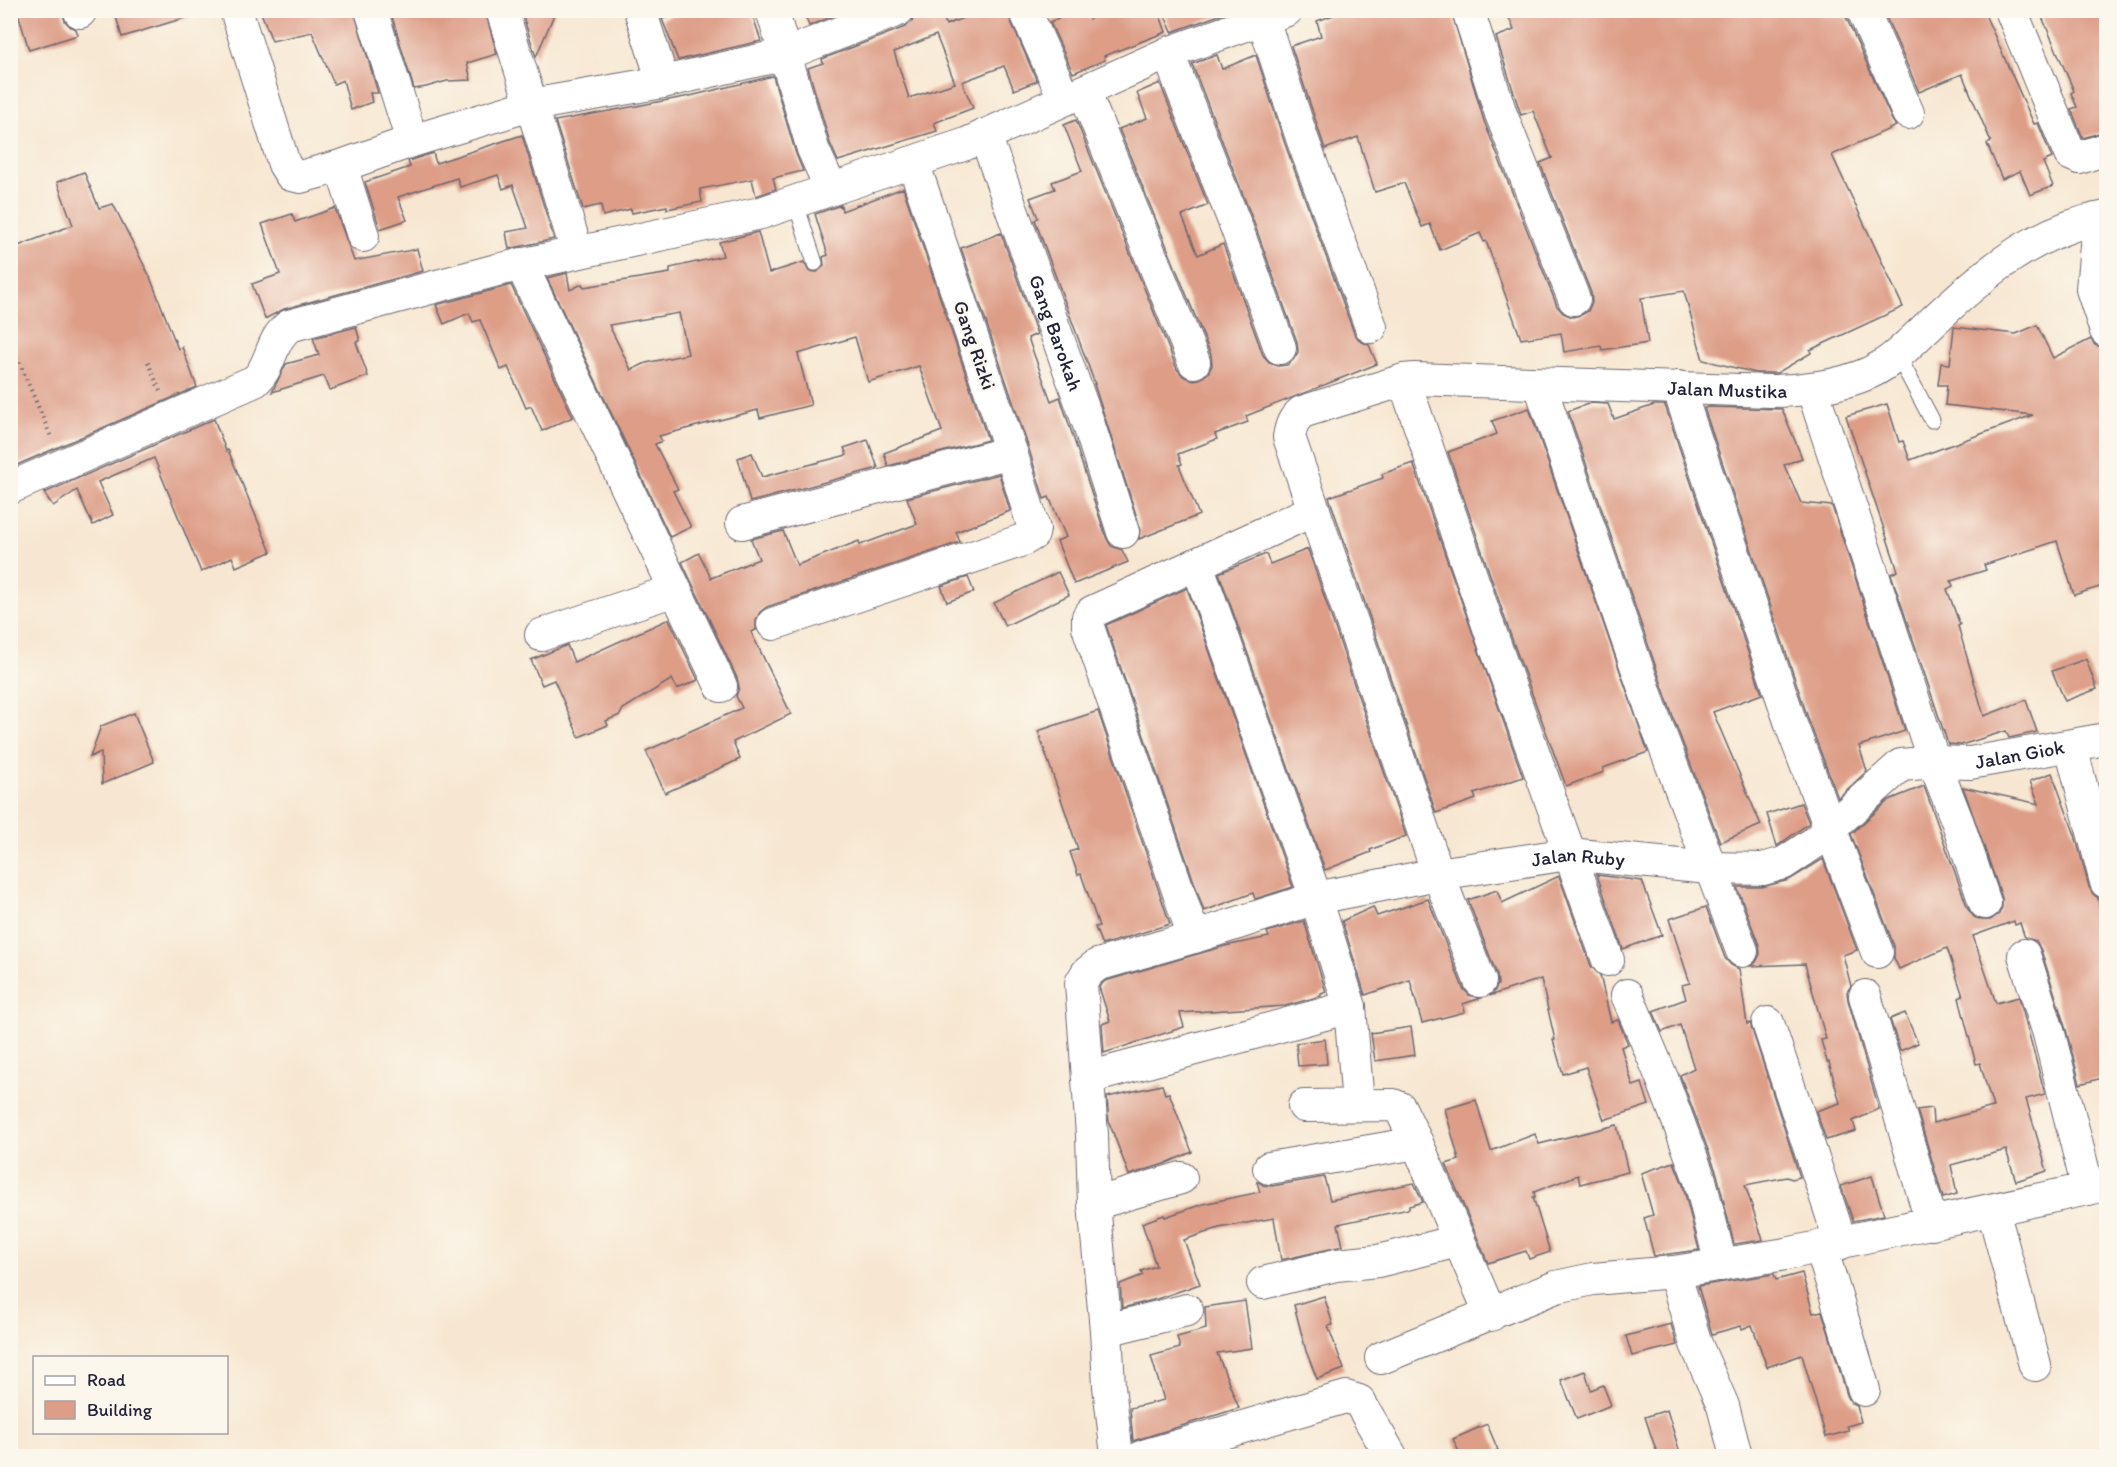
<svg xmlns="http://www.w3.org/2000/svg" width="2117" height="1467" font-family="Itim,sans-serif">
	<rect width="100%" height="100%" fill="#fbf7ec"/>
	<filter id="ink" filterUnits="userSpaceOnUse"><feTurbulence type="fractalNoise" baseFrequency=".0167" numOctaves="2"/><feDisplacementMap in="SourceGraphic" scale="12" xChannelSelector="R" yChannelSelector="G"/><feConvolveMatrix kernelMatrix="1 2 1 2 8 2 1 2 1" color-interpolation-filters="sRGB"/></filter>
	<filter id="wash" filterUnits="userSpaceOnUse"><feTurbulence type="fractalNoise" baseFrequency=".008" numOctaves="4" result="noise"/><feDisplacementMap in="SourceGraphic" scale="24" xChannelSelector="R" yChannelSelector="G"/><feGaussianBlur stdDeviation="1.35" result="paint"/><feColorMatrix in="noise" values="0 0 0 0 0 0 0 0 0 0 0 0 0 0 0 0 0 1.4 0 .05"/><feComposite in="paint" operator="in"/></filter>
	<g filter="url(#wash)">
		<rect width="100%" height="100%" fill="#f7e7d2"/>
		<g id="blocks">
			<g fill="#dd9d87" fill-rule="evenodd">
				<path d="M17 10H62L65 21 71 27 76 29 78 35 29 50Z"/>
				<path d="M114 10H190L191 16 122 37Z"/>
				<path d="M260 10H354L378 93H370L372 102 351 110 343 80 334 84 312 32 272 41Z"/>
				<path d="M390 10H485L497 54 467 63 471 80 447 81 426 87 414 89Z"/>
				<path d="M521 10H556L536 57Z"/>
				<path d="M688 10H751L761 41 678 60 662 19Z"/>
				<path d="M803 10H848L809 26Z"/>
				<path d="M929 10H941L946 25 982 10H1007L1009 17 1037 81 1014 90 1004 66 962 82 973 108 934 123 937 131 838 161 830 143 808 68 823 63 822 59 905 27 912 22 914 16ZM936 35 955 83 909 98 894 52Z"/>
				<path d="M1077 10H1085L1089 19 1111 10H1158L1166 32 1104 56 1105 60 1073 73 1050 22Z"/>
				<path d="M1179 10H1233L1172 32 1165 16Z"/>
				<path d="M1348 10H1451L1484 121 1557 306 1563 313 1572 317 1581 315 1588 311 1592 302 1591 293 1540 163 1552 158 1533 111 1521 115 1496 37 1514 30 1506 10H1845L1846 17 1892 120 1896 126 1832 155 1903 307 1810 350 1811 353 1777 373H1756L1703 360 1684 291 1641 298 1648 343 1602 350 1601 346 1564 352 1561 333 1521 339 1486 241 1484 242 1480 233 1440 250 1430 224 1422 227 1404 183 1375 192 1358 137 1325 149 1291 46 1321 36 1317 21Z"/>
				<path d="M1883 10H1983L2034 124 2038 123 2052 158 2043 162 2053 186 2030 195 2020 171 2002 179 1987 144 1991 142 1962 74 1919 92Z"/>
				<path d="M2039 10H2106V131L2083 138 2071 109 2077 107 2071 93 2074 91Z"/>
				<path d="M1217 55 1222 69 1256 55 1285 144 1354 333 1360 341 1369 345 1377 364 1246 416 1248 422 1215 434 1217 439 1178 454 1182 464 1179 465 1199 515 1139 539 1140 527 1094 384H1095L1035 220 1038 218 1030 198 1055 189 1052 182 1082 171 1064 125 1076 120 1177 369 1183 376 1191 380 1200 379 1208 373 1212 365 1211 355 1119 129 1147 118 1137 93 1160 83 1208 205 1182 216 1198 255 1223 244 1263 355 1269 362 1277 366 1287 365 1293 360 1298 352 1297 342 1254 223 1192 64Z"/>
				<path d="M773 76 796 154 803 171 773 178 776 189 756 196 752 179 700 189 702 202 667 209V206L632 213 631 209 603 216 601 205 583 209 555 121 690 96Z"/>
				<path d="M522 135 554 239 509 249 506 232 528 228 513 185 503 189 498 175 460 187 457 178 398 197 407 220 380 229 365 182 410 167 408 161 433 153 436 163Z"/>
				<path d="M84 172 99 208 113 204 150 277 178 349 182 347 197 387 10 468V249L73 225 57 182Z"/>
				<path d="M903 188 988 440 888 466 884 453 942 431 919 366 868 382 855 337 798 354 811 405 760 418 758 410 659 436 662 441 655 444 678 489 673 491 691 527 670 537 547 278 567 273 570 290 582 284 584 287 670 273V268L723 256 719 242 758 232 769 273 804 262 809 271 817 272 824 266 823 257 828 255 815 214 841 205 842 211ZM679 313 688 354 646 363 631 370 609 325Z"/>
				<path d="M335 208 354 261 417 249 423 271 284 309 265 319 252 284 280 274 262 224 292 214 295 222Z"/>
				<path d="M1001 233 1037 334 1028 338 1051 401 1060 397 1106 537 1111 546 1122 550 1128 562 1074 584 1057 541 1066 537 1049 497 1044 499 1028 446 961 248Z"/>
				<path d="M511 285 573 417 542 431 531 406 526 408 508 367 501 370 480 320 473 322 469 313 444 324 436 305Z"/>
				<path d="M2037 325 2053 358 2091 339 2095 345 2106 348V585L2074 595 2057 541 1984 565 1986 570 1951 581 1953 586 1947 589 1960 625 1958 626 1984 716 2026 700 2037 732 2009 738 2006 731 1961 745 1948 744 1891 574 1898 571 1846 416 1887 404 1899 442 1903 441 1910 460 2033 415 1945 405 1947 385H1938L1941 363 1950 364 1954 327 2016 334Z"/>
				<path d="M356 327 360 341 356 342 368 376 330 390 324 376 272 392 286 364 319 355 313 338Z"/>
				<path d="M1591 403 1608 404 1614 419 1654 405H1665L1762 694 1713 712 1761 825 1720 842 1674 720 1568 411Z"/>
				<path d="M1709 407 1782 409 1802 458 1784 465 1801 503 1832 506 1905 731 1859 746 1867 771 1838 798 1810 724 1704 408Z"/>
				<path d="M1529 408 1648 752 1603 768 1604 772 1566 786 1513 642 1448 452 1497 434 1492 421Z"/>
				<path d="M214 419 226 451 228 450 271 552 236 567 232 557 201 572 154 458 98 482 113 515 93 525 77 490 53 506 44 493Z"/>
				<path d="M868 440 878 468 750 502 738 458 752 453 762 477 847 455 844 448Z"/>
				<path d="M1413 463 1523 777 1474 794 1476 799 1436 813 1329 497 1383 478 1382 474Z"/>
				<path d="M999 474 1010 511 956 532 960 542 767 607 760 612 756 620V630L751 632 791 714 733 742 740 759 665 793 646 751 742 708 736 696 739 687 737 678 682 562 699 553 711 578 759 559 751 539 783 531 797 565 859 541 860 545 917 524 907 498Z"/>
				<path d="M1308 549 1406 836 1370 850 1371 852 1325 870 1219 573 1266 554 1270 564Z"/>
				<path d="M1058 572 1069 595 1005 626 994 603Z"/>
				<path d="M968 577 974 592 947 602 941 586Z"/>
				<path d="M1187 588 1293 887 1255 899 1253 893 1204 911 1106 625Z"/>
				<path d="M669 619 698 680 677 689 672 679 623 709 620 715 606 721 608 725 579 737 554 680 542 685 531 660 567 645 574 662Z"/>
				<path d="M2086 659 2097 689 2065 701 2052 671Z"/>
				<path d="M1098 711 1170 924 1102 945 1095 927 1099 926 1081 874 1078 875 1070 852 1078 849 1038 731Z"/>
				<path d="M134 713 154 762 102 784 101 752 90 757 101 726Z"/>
				<path d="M2052 773 2075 835 2089 887 2093 894 2098 898 2106 954V1077L2080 1084 2066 1030 2041 950 2036 941 2025 938 2020 923 2015 925 2014 921 1973 936 1996 1003 2019 997 2045 1094 2026 1099 2047 1171 2016 1181 2006 1150 1951 1165 1957 1194 1943 1198 1917 1110 1932 1108 1933 1123 1993 1107 1980 1063 1976 1064 1959 998 1963 996 1947 948 1899 969 1894 958V946L1851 834 1889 800 1924 786 1968 909 1974 917 1981 920H1990L1999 914 2002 907V898L1963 787 2039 804 2030 781Z"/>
				<path d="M1801 803 1809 823 1777 846 1767 814Z"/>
				<path d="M1823 859 1857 950 1843 955 1851 986 1847 992 1848 1000 1879 1109 1853 1121 1856 1131 1826 1140 1816 1111 1840 1103 1829 1062H1827L1821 1040 1826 1039 1805 964 1751 966 1756 962 1760 954 1759 945 1737 887H1762L1789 880Z"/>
				<path d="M1597 875 1642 881 1662 935 1623 949Z"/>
				<path d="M1559 876 1591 966 1600 975 1611 1022 1618 1020 1628 1044 1621 1047 1633 1086 1642 1083 1649 1105 1604 1120 1586 1067 1563 1074 1553 1040H1555L1541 979 1489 996 1494 992 1498 984 1497 975 1468 900 1497 890 1502 903Z"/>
				<path d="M1428 899 1463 988 1469 995 1481 998 1463 1004 1465 1012 1422 1023 1410 980 1365 995 1342 921 1373 907 1377 916Z"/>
				<path d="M1706 907 1725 958 1731 965 1739 969 1747 1024 1750 1023 1800 1177 1792 1179 1787 1177 1745 1185 1763 1240 1734 1244 1717 1174 1680 1075 1694 1068 1680 1025 1662 1032 1653 1011 1686 999 1682 985 1690 983 1669 919Z"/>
				<path d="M1304 921 1326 992 1321 994V996L1285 1006 1180 1013 1184 1027 1104 1053 1102 1024 1110 1021 1099 987 1105 981 1225 946 1269 937 1267 932Z"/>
				<path d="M1905 1013 1918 1043 1900 1051 1890 1019Z"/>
				<path d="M1411 1027 1415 1055 1375 1061 1371 1033Z"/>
				<path d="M1325 1039 1327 1064 1298 1066 1296 1043Z"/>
				<path d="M1162 1085 1165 1094 1169 1093 1192 1152 1164 1164 1129 1175 1109 1122 1107 1097Z"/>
				<path d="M1476 1100 1491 1151 1535 1134 1539 1144 1617 1125 1628 1172 1580 1184 1578 1175 1534 1192 1535 1197H1533L1550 1252 1529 1259 1526 1251 1488 1263 1446 1164 1459 1160 1445 1109Z"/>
				<path d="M1674 1162 1683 1185 1699 1250 1654 1256 1644 1218 1653 1215 1641 1173Z"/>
				<path d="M1872 1176 1884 1215 1853 1221 1841 1186Z"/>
				<path d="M1324 1177 1330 1200 1414 1183 1423 1202 1409 1206V1209L1338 1224 1343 1246 1281 1260 1274 1218 1219 1228 1184 1240 1200 1284 1157 1299 1122 1308 1120 1284 1143 1275 1141 1271 1156 1266 1142 1223 1164 1215 1165 1217 1203 1204 1260 1192 1257 1182H1259L1263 1185 1272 1186Z"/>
				<path d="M1802 1273 1813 1313 1822 1311 1847 1395 1851 1403 1857 1406 1861 1422 1847 1426 1849 1431 1826 1437 1802 1355 1767 1367 1752 1325 1742 1329 1741 1326 1712 1334 1698 1286 1774 1274 1776 1280Z"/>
				<path d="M1324 1296 1333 1325 1328 1326 1344 1369 1317 1379 1306 1351 1294 1305Z"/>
				<path d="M1245 1301 1252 1348 1217 1353 1239 1408 1133 1441 1130 1408 1164 1400 1151 1356 1180 1348 1177 1337 1206 1329 1205 1307Z"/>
				<path d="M1671 1324 1677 1345 1632 1356 1626 1336Z"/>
				<path d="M1585 1371 1591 1390 1603 1385 1611 1405 1577 1419 1561 1380Z"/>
				<path d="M1667 1410 1681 1456H1658L1645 1417Z"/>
				<path d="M1487 1424 1498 1450 1483 1456H1461L1453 1439Z"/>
			</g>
		</g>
	</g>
	<g filter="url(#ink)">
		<use href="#blocks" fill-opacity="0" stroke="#6d6770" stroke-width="1.5"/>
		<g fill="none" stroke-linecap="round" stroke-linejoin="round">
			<g stroke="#6d6770" stroke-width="17">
				<g id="lane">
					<path d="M795 201 815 263"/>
					<path d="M1898 356 1932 420"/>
				</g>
			</g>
			<g stroke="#6d6770" stroke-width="34">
				<g id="street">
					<path d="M80 10V12"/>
					<path d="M236 10 284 164 291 175 300 177 341 166 412 141 531 105 663 82 786 54 898 10"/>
					<path d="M371 10 412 141"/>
					<path d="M502 10 577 252"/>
					<path d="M640 10 663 82"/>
					<path d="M772 10 813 149 831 189"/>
					<path d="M1025 10 1064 98"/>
					<path d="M1468 10 1501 114 1574 299"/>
					<path d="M1863 10 1908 113"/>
					<path d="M2011 10 2070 154 2079 158 2106 149"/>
					<path d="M1263 19 1302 138 1371 327"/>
					<path d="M1168 53 1237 229 1280 348"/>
					<path d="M1084 91 1194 362"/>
					<path id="s1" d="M985 135 1088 422 1123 532"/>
					<path d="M341 166 363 236"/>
					<path d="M2096 219 2097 235 2092 289 2106 331"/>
					<path d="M521 264 721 686"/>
					<path d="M1404 380 1496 648 1608 960"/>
					<path d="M1540 385 1657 726 1742 951"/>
					<path d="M1678 387 1793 730 1877 952"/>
					<path d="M1812 388 1934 762 1958 823 1985 903"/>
					<path d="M10 488 255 381C272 366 270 340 289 326L497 270 761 213 966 144 1168 53 1287 10"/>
					<path d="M742 523 1011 452"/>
					<path d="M773 624 1023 540 1033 534 1034 529 1011 452 913 162"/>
					<path d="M541 635 675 590"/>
					<path d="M2071 747 2106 882"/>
					<path id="s2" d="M1194 937 1316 898 1438 874 1569 854 1709 868 1763 869 1784 863 1814 843 1901 765 1934 762 1970 763 2106 739"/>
					<path d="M2024 955 2049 1034 2088 1189"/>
					<path id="s3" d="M1480 981 1438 874 1289 437C1291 426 1293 419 1302 412L1404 380 1414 379 1770 391C1800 391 1840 386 1869 373 1893 362 1910 343 1929 325 1980 277 2035 229 2106 217"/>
					<path d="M1627 995 1662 1078 1700 1180 1721 1265"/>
					<path d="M1865 996 1932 1224"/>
					<path d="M1350 1007 1357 1092"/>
					<path d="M1768 1023 1841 1243"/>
					<path d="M1088 1078 1350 1007 1316 898 1197 564"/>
					<path d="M1304 1106 1393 1105 1400 1108 1417 1143 1491 1315"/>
					<path d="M1269 1168 1417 1143"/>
					<path d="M1094 1204 1181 1178"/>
					<path d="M1993 1210 2035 1365"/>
					<path d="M1821 1247 1864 1390"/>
					<path d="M1674 1272 1696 1344 1723 1406 1736 1456"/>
					<path d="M1263 1283 1336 1265 1378 1261 1458 1241"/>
					<path d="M1106 1330 1187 1310"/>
					<path d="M1381 1358 1556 1287 1593 1279 1674 1272 1786 1254 2106 1185"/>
					<path d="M1117 1456 1109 1386 1106 1330 1094 1204 1092 1135 1081 983 1087 973 1097 965 1194 937 1088 627V617L1092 612 1314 510"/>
					<path d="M1143 1456 1346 1397 1359 1401 1391 1456"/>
				</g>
			</g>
			<g stroke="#6d6770" stroke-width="4" stroke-dasharray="1.5 4.5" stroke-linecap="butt">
				<path d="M10 340 51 437"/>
				<path d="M148 362 160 391"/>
			</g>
			<use href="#lane" stroke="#fff" stroke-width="15"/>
			<use href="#street" stroke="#fff" stroke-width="32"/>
		</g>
	</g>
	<g text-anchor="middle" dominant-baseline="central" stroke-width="4.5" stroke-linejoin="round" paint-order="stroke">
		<g font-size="20" fill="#22223b" stroke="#fbf7ec">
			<text stroke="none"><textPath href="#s1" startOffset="210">Gang Barokah</textPath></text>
			<text transform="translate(975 345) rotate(71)">Gang Rizki</text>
			<text stroke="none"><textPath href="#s3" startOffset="1036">Jalan Mustika</textPath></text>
			<text stroke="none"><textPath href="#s2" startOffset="874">Jalan Giok</textPath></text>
			<text stroke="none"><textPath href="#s2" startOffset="394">Jalan Ruby</textPath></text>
		</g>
	</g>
	<rect width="2117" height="1467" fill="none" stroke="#fbf7ec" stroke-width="36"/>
	<rect x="33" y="1356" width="195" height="78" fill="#fbf7ec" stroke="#a4a2a5" stroke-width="1.5"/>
	<rect x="45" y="1376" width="30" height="9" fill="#ffffff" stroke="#a4a2a5" stroke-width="1.5"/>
	<text x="87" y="1386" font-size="18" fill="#22223b">Road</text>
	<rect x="45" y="1401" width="30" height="18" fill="#dd9d87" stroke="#a4a2a5" stroke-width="1.5"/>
	<text x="87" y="1416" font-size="18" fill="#22223b">Building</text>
</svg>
